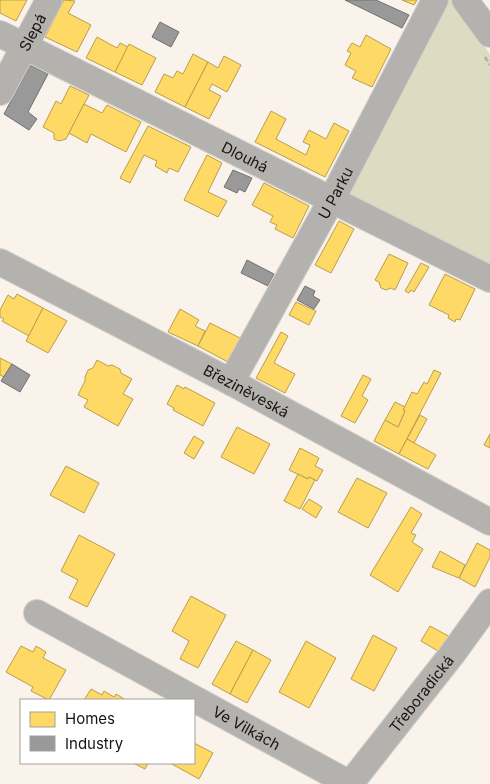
<svg xmlns="http://www.w3.org/2000/svg" width="490" height="784" font-family="Inter,sans-serif">
	<rect width="100%" height="100%" fill="#f9f3ec"/>
	<path fill="#dddcc2" d="M448 0H451L490 54V267L347 194Z"/>
	<g fill="#ffd966" stroke="#b99e4c">
		<path d="M0 0H27L16 21 0 13Z"/>
		<path d="M64 0 75 1 68 13 91 25 77 52 45 37Z"/>
		<path d="M402 0H417L414 5Z"/>
		<path d="M366 35 391 49 372 87 352 78 356 71 345 65 351 53 347 51 352 43 360 47Z"/>
		<path d="M97 37 117 48 120 43 128 47 115 72 86 58Z"/>
		<path d="M129 44 156 58 142 85 115 72Z"/>
		<path d="M193 54 208 62 185 107 155 92 164 74 173 78 177 71 183 74Z"/>
		<path d="M224 56 241 65 227 92 212 84 209 90 221 96 209 119 185 107 208 62 218 68Z"/>
		<path d="M70 86 89 95 66 139 59 141 54 139V133L43 127 56 101 61 104Z"/>
		<path d="M84 104 102 113 107 105 141 122 126 152 91 134 87 143 69 133Z"/>
		<path d="M271 111 286 119 276 139 306 155 310 145 303 142 309 130 326 139 334 123 349 131 325 177 255 142Z"/>
		<path d="M148 126 191 147 178 172 169 168 167 173 155 166 157 161 144 155 130 183 120 178Z"/>
		<path d="M207 155 222 163 208 192 227 201 218 217 184 200Z"/>
		<path d="M264 183 309 206 293 238 275 229 277 225 270 222 273 216 252 205Z"/>
		<path d="M339 221 354 229 331 273 315 265Z"/>
		<path d="M389 254 408 263 395 290 391 288 386 290 381 288 379 282 375 280Z"/>
		<path d="M421 263 429 267 414 292 411 290 409 293 405 291Z"/>
		<path d="M445 274 475 289 460 320 456 319 455 322 448 318 449 315 429 305Z"/>
		<path d="M17 294 43 308 29 336 2 321 4 319 0 317V310L8 295 14 299Z"/>
		<path d="M296 302 316 311 309 325 289 315Z"/>
		<path d="M43 308 67 321 48 353 26 341Z"/>
		<path d="M180 309 199 320 195 326 205 331 198 346 168 332Z"/>
		<path d="M210 323 240 338 228 362 198 346Z"/>
		<path d="M281 332 288 336 274 363 295 374 285 393 256 378Z"/>
		<path d="M0 358 12 364 4 377 0 375Z"/>
		<path d="M97 360 108 366 112 365 120 369 121 373 132 379 123 394 133 399 118 426 84 407 88 400 78 395 85 381V377L88 370 93 368Z"/>
		<path d="M434 370 441 373 399 454 374 441 385 420 398 427 405 411 403 410 412 392 417 394 424 382 427 384Z"/>
		<path d="M363 375 371 379 362 396 368 400 355 423 341 416Z"/>
		<path d="M177 385 184 389 185 387 215 403 203 426 173 410 174 408 167 404Z"/>
		<path d="M395 402 405 407 403 410 405 411 398 427 385 420Z"/>
		<path d="M420 415 427 419 414 443 407 439Z"/>
		<path d="M237 427 270 444 254 474 221 457Z"/>
		<path d="M490 434V448L484 445Z"/>
		<path d="M194 436 204 442 194 459 184 453Z"/>
		<path d="M407 439 436 455 428 469 399 454Z"/>
		<path d="M300 448 319 458 315 466 323 470 317 481 309 477 308 479 289 470Z"/>
		<path d="M66 466 99 483 84 513 50 495Z"/>
		<path d="M298 474 308 479 309 477 315 480 300 509 284 501Z"/>
		<path d="M357 478 387 493 368 528 338 512Z"/>
		<path d="M309 499 322 507 316 518 302 509Z"/>
		<path d="M411 507 422 514 411 533 416 535 412 542 423 549 398 592 370 575Z"/>
		<path d="M79 535 115 554 87 607 69 598 78 580 61 571Z"/>
		<path d="M477 543 490 550V557L475 587 459 578Z"/>
		<path d="M440 551 465 565 459 578 432 567Z"/>
		<path d="M191 596 226 615 198 668 180 659 189 641 172 631Z"/>
		<path d="M430 626 452 638 443 654 421 641Z"/>
		<path d="M373 635 397 648 374 691 351 679Z"/>
		<path d="M236 641 253 650 230 694 212 684Z"/>
		<path d="M306 641 336 658 309 708 279 692Z"/>
		<path d="M21 646 33 652 36 646 46 652 43 658 66 670 49 700 31 691 33 687 6 672Z"/>
		<path d="M253 650 271 660 247 703 230 694Z"/>
		<path d="M91 689 102 695 104 691 114 697 116 694 126 700H84Z"/>
		<path d="M194 743 213 753 199 779 170 763H194Z"/>
		<path d="M133 763H148L145 769Z"/>
	</g>
	<g fill="#999" stroke="#727170">
		<path d="M345 0H376L409 15 402 28Z"/>
		<path d="M160 22 179 32 171 47 152 37Z"/>
		<path d="M30 65 48 74 28 112 37 119 29 130 4 114Z"/>
		<path d="M233 170 252 178 245 192 239 189 237 193 224 187Z"/>
		<path d="M247 260 274 274 268 286 241 273Z"/>
		<path d="M305 286 315 291 313 296 320 300 314 309 297 300Z"/>
		<path d="M12 364 30 375 20 392 1 381Z"/>
	</g>
	<g fill="none" stroke-linecap="round" stroke-linejoin="round">
		<g stroke="#d4cfc9" stroke-width="28">
			<g id="minor">
				<path d="M465 0 490 34"/>
				<path id="s1" d="M0 34 490 279"/>
				<path id="s2" d="M0 92 49 0"/>
				<path id="s3" d="M0 262 231 382 490 522"/>
				<path id="s4" d="M231 382 332 199 435 0"/>
				<path id="s5" d="M37 613 350 784"/>
				<path id="s6" d="M350 784 453 653 490 602"/>
			</g>
		</g>
		<path stroke="#b3b2ae" stroke-width="3" stroke-dasharray="5 2.5" stroke-linecap="butt" d="M485 57 490 65"/>
		<use href="#minor" stroke="#b4b2af" stroke-width="26"/>
	</g>
	<g text-anchor="middle" dominant-baseline="central" stroke-width="5" stroke-linejoin="round" paint-order="stroke">
		<g font-size="15" fill="#17140f" stroke="#fff">
			<text stroke="none"><textPath href="#s2" startOffset="68">Slepá</textPath></text>
			<text stroke="none"><textPath href="#s1" startOffset="274">Dlouhá</textPath></text>
			<text stroke="none"><textPath href="#s4" startOffset="216">U Parku</textPath></text>
			<text stroke="none"><textPath href="#s3" startOffset="278">Březiněveská</textPath></text>
			<text stroke="none"><textPath href="#s6" startOffset="115">Třeboradická</textPath></text>
			<text stroke="none"><textPath href="#s5" startOffset="239">Ve Vilkách</textPath></text>
		</g>
	</g>
	<rect x="20" y="699" width="175" height="65" fill="#ffffff" stroke="#a2a19f"/>
	<rect x="30" y="712" width="25" height="15" fill="#ffd966" stroke="#a2a19f"/>
	<text x="65" y="724" font-size="15" fill="#17140f">Homes</text>
	<rect x="30" y="736" width="25" height="15" fill="#999999" stroke="#a2a19f"/>
	<text x="65" y="749" font-size="15" fill="#17140f">Industry</text>
</svg>
